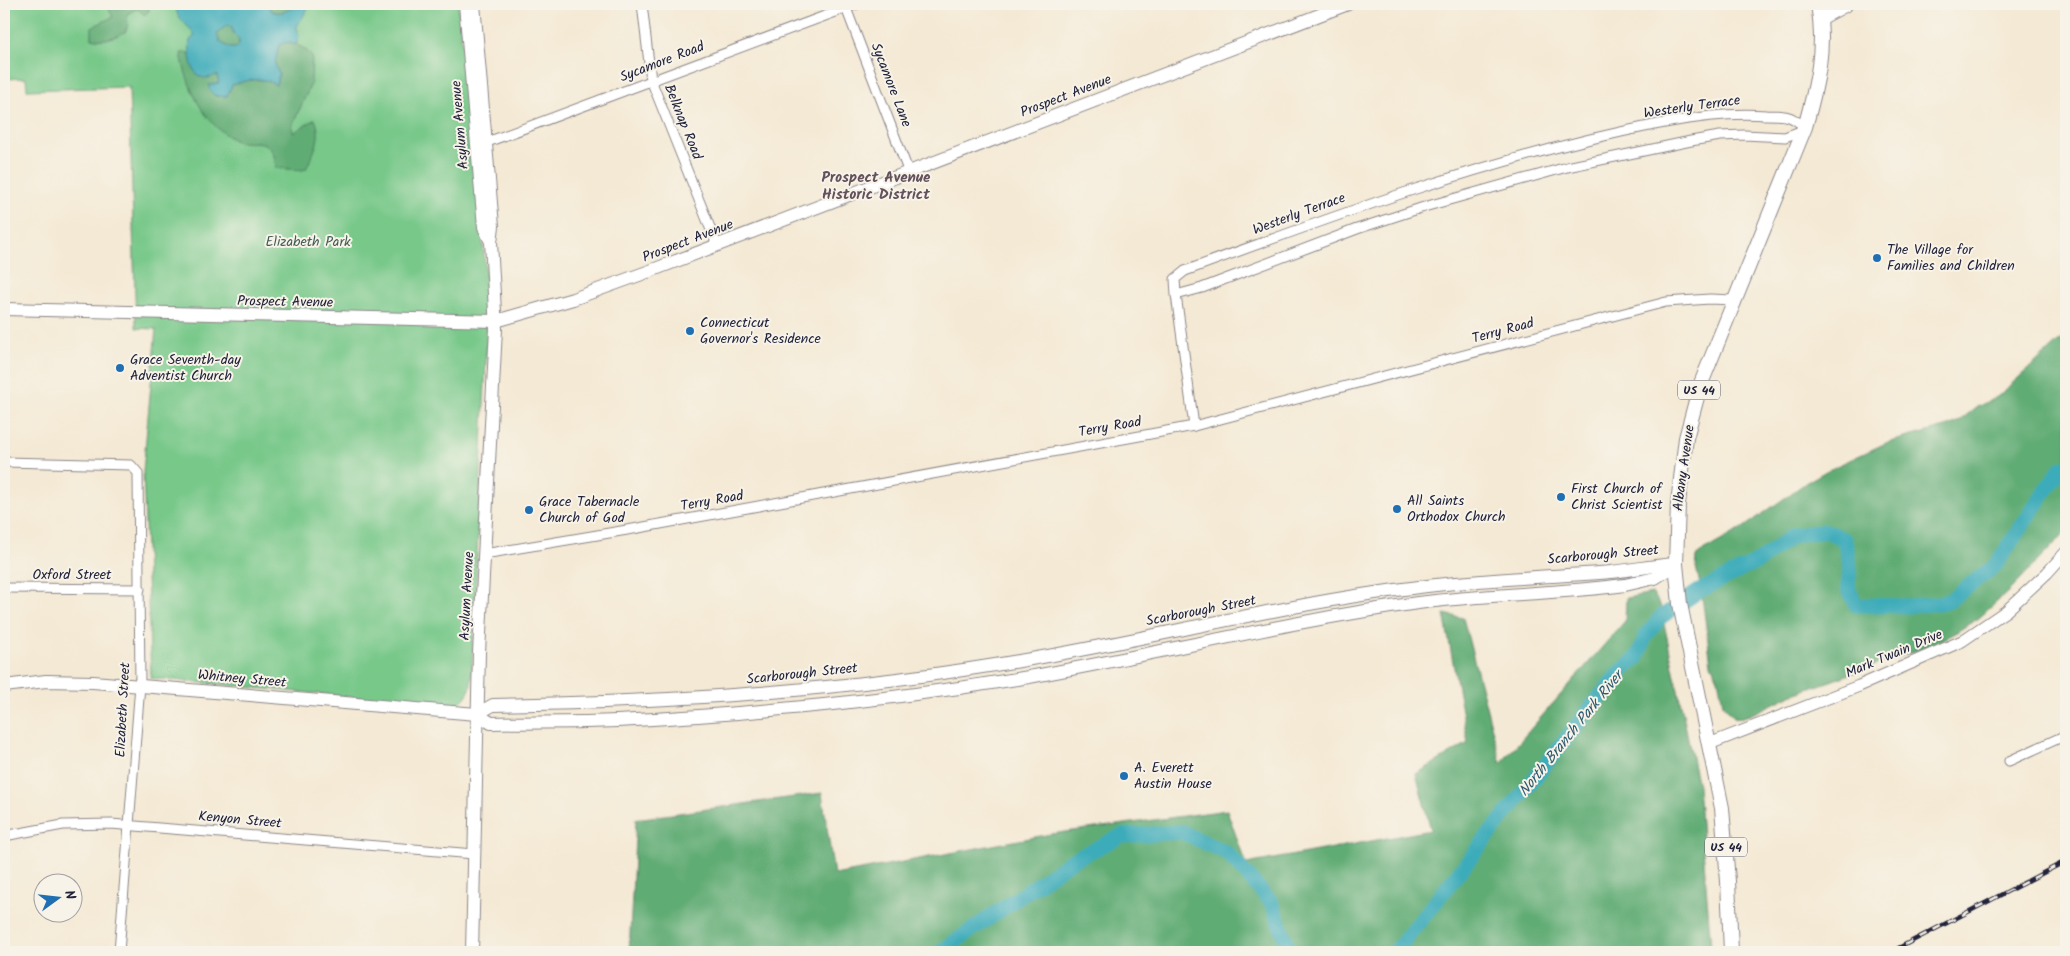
<svg xmlns="http://www.w3.org/2000/svg" width="2070" height="956" font-family="Kalam,sans-serif">
	<rect width="100%" height="100%" fill="#f7f3e8"/>
	<filter id="ink" filterUnits="userSpaceOnUse"><feTurbulence type="fractalNoise" baseFrequency=".02" numOctaves="2"/><feDisplacementMap in="SourceGraphic" scale="10" xChannelSelector="R" yChannelSelector="G"/><feConvolveMatrix kernelMatrix="1 2 1 2 8 2 1 2 1" color-interpolation-filters="sRGB"/></filter>
	<filter id="wash" filterUnits="userSpaceOnUse"><feTurbulence type="fractalNoise" baseFrequency=".0096" numOctaves="4" result="noise"/><feDisplacementMap in="SourceGraphic" scale="20" xChannelSelector="R" yChannelSelector="G"/><feGaussianBlur stdDeviation="1.12" result="paint"/><feColorMatrix in="noise" values="0 0 0 0 0 0 0 0 0 0 0 0 0 0 0 0 0 1.4 0 .05"/><feComposite in="paint" operator="in"/></filter>
	<g filter="url(#wash)">
		<rect width="100%" height="100%" fill="#f4e9d4"/>
		<path fill="#77c889" stroke="#4c7562" d="M4 4H458L485 264 487 339 471 686C467 698 460 705 447 706L151 678 143 472 156 329 136 328 129 87 27 90 26 78 4 79Z"/>
		<g fill="#61ac75" stroke="#426758">
			<path d="M106 4H148L149 11 144 15 139 10 136 9 127 14 128 25 125 32C115 37 103 42 92 38V27L113 17Z"/>
			<path d="M267 4H299C289 12 273 18 267 4Z"/>
			<path d="M227 25 231 27 235 36 239 40V45L236 48H230L220 42 217 34Z"/>
			<path d="M291 42 305 49 312 57 311 84 292 126 293 133 315 119C323 138 314 151 306 169L302 170 276 168C275 158 274 150 265 144 256 140 244 145 234 140 203 123 187 87 181 53H191L193 66 217 75 219 83 212 86 215 96H227L231 86C245 79 263 77 276 85L279 74 275 64 279 45 283 43Z"/>
			<path d="M2066 335V532L2009 591 1979 618 1950 636 1924 648 1791 695 1750 715 1739 718 1734 717 1723 704 1718 678 1711 664 1701 589 1696 567 1697 557 1701 552 1740 530 1807 482 1826 471 1886 443 1949 426 1959 421 1977 407 1997 397Z"/>
			<path d="M1652 593 1660 604 1698 786 1711 947 1703 952H629L636 819 822 793 834 875 1051 834 1227 810 1246 864 1431 830 1416 774 1468 743 1444 614 1463 618 1501 763 1625 621 1626 598Z"/>
		</g>
		<path fill="#3dacba" stroke="#30677a" fill-rule="evenodd" d="M175 4H267C273 19 287 11 298 5 302 3 307 4 311 4L297 26 299 37 297 43 294 45 288 42 279 45 275 64 279 74 276 85C263 76 247 80 232 85L227 96C218 97 209 96 209 85L219 83 217 75C212 76 206 80 201 77 190 73 189 50 190 40L194 37V33L178 16ZM227 25 231 27 235 36 239 40V45L236 48H230L220 42 217 34Z"/>
		<g fill="none" stroke-linecap="round" stroke-linejoin="round">
			<g stroke="#3dacba" stroke-width="15">
				<path d="M940 952 1071 861 1121 836 1182 832 1227 853 1272 903 1290 952"/>
				<path d="M1395 952 1618 674 1637 658 1646 635 1661 617 1699 591 1759 561 1793 535 1827 531 1845 540 1850 568 1848 587 1856 605 1911 606 1947 602 1995 566 2060 469 2066 467"/>
			</g>
		</g>
	</g>
	<g filter="url(#ink)">
		<g fill="none" stroke-linecap="round" stroke-linejoin="round">
			<g stroke="#8b8688" stroke-width="11">
				<g id="minor">
					<path d="M642 4 651 80 717 245"/>
					<path d="M846 8 909 173"/>
					<path d="M482 144 857 4"/>
					<path d="M1176 295 1202 288 1357 229 1424 207 1567 167 1691 141 1720 136 1744 135 1785 137 1798 132 1805 127C1799 123 1795 119 1789 117 1782 115 1774 115 1766 115 1728 112 1691 118 1654 125 1493 157 1339 214 1185 271L1175 279 1176 295 1194 426"/>
					<path d="M4 462 131 465 138 473 140 685 119 952"/>
					<path d="M484 554 633 529 1194 426 1666 302 1710 299 1734 300"/>
					<path d="M4 588 140 589"/>
					<path d="M2009 761 2066 735"/>
					<path d="M4 836 63 825 111 824 474 854"/>
				</g>
			</g>
			<g stroke="#8b8688" stroke-width="13">
				<path id="tertiary" d="M1709 744 1859 686 1962 641 2006 611 2047 573 2066 552"/>
			</g>
			<g stroke="#8b8688" stroke-width="14">
				<g id="secondary">
					<path d="M465 4 484 227 491 242"/>
					<path d="M4 309 496 321 573 299 650 271 1348 4"/>
					<path d="M4 686 46 681 93 682 477 714 491 723C533 722 575 723 617 721 754 714 893 700 1029 677 1159 654 1287 621 1418 603 1487 594 1556 594 1625 585L1655 578 1676 564"/>
					<path d="M477 714 493 705C671 702 849 691 1025 660 1156 638 1287 603 1419 587 1483 579 1547 577 1611 572 1633 570 1654 565 1676 564"/>
					<path d="M472 952 479 653 496 329 491 242 493 226 474 4"/>
				</g>
			</g>
			<g stroke="#8b8688" stroke-width="16">
				<path id="primary" d="M1820 18 1846 4"/>
			</g>
			<g stroke="#8b8688" stroke-width="16">
				<path id="trunk" d="M1731 952 1728 881 1722 808 1680 604 1676 564 1678 503 1686 438 1700 386 1805 127C1817 85 1826 47 1818 4"/>
			</g>
			<use href="#minor" stroke="#fff" stroke-width="9"/>
			<use href="#tertiary" stroke="#fff" stroke-width="11"/>
			<use href="#secondary" stroke="#fff" stroke-width="12"/>
			<use href="#primary" stroke="#fff" stroke-width="14"/>
			<use href="#trunk" stroke="#fff" stroke-width="14"/>
			<g stroke="#22223b" stroke-width="4.5">
				<path id="rail" d="M1891 952 2066 861"/>
			</g>
			<use href="#rail" stroke="#f7f3e8" stroke-width="2.5" stroke-dasharray="8" stroke-linecap="butt"/>
		</g>
	</g>
	<g fill="#1f6fb2" stroke="#f7f3e8" stroke-width="2">
		<circle cx="1877" cy="258" r="5"/>
		<circle cx="690" cy="331" r="5"/>
		<circle cx="120" cy="368" r="5"/>
		<circle cx="1561" cy="497" r="5"/>
		<circle cx="1397" cy="509" r="5"/>
		<circle cx="529" cy="510" r="5"/>
		<circle cx="1124" cy="776" r="5"/>
	</g>
	<g text-anchor="middle" dominant-baseline="central" stroke-width="4" stroke-linejoin="round" paint-order="stroke">
		<g fill="#f7f3e8" stroke="#62616f" stroke-width="1">
			<rect x="1678" y="380.5" width="42" height="19" rx="4"/>
			<rect x="1705" y="837.5" width="42" height="19" rx="4"/>
		</g>
		<g font-size="12" font-weight="bold" fill="#22223b">
			<text x="1699" y="390">US 44</text>
			<text x="1726" y="847">US 44</text>
		</g>
		<g font-size="14" fill="#22223b" stroke="#f7f3e8">
			<text transform="translate(662 62) rotate(-21)">Sycamore Road</text>
			<text transform="translate(891 85) rotate(69)">Sycamore Lane</text>
			<text transform="translate(1066 96) rotate(-21)">Prospect Avenue</text>
			<text transform="translate(1692 107) rotate(-8)">Westerly Terrace</text>
			<text transform="translate(683 122) rotate(68)">Belknap Road</text>
			<text transform="translate(460 125) rotate(-95)">Asylum Avenue</text>
			<text transform="translate(1299 214) rotate(-20)">Westerly Terrace</text>
			<text transform="translate(688 241) rotate(-21)">Prospect Avenue</text>
			<text transform="translate(285 302) rotate(1)">Prospect Avenue</text>
			<text transform="translate(1503 331) rotate(-15)">Terry Road</text>
			<text transform="translate(1110 427) rotate(-10)">Terry Road</text>
			<text transform="translate(1684 468) rotate(-82)">Albany Avenue</text>
			<text transform="translate(712 501) rotate(-10)">Terry Road</text>
			<text transform="translate(1603 555) rotate(-5)">Scarborough Street</text>
			<text x="72" y="575">Oxford Street</text>
			<text transform="translate(467 596) rotate(-87)">Asylum Avenue</text>
			<text transform="translate(1201 611) rotate(-11)">Scarborough Street</text>
			<text transform="translate(1894 654) rotate(-23)">Mark Twain Drive</text>
			<text transform="translate(802 674) rotate(-6)">Scarborough Street</text>
			<text transform="translate(242 679) rotate(5)">Whitney Street</text>
			<text transform="translate(123 710) rotate(-87)">Elizabeth Street</text>
			<text transform="translate(240 820) rotate(5)">Kenyon Street</text>
		</g>
		<g font-size="14" fill="#405c56" stroke="#f7f3e8">
			<text x="308" y="242">Elizabeth Park</text>
		</g>
		<g font-size="14" fill="#22223b" stroke="#f7f3e8" text-anchor="start">
			<text x="1887" y="250">The Village for<tspan x="1887" dy="16">Families and Children</tspan></text>
			<text x="700" y="323">Connecticut<tspan x="700" dy="16">Governor's Residence</tspan></text>
			<text x="130" y="360">Grace Seventh-day<tspan x="130" dy="16">Adventist Church</tspan></text>
			<text x="1571" y="489">First Church of<tspan x="1571" dy="16">Christ Scientist</tspan></text>
			<text x="1407" y="501">All Saints<tspan x="1407" dy="16">Orthodox Church</tspan></text>
			<text x="539" y="502">Grace Tabernacle<tspan x="539" dy="16">Church of God</tspan></text>
			<text x="1134" y="768">A. Everett<tspan x="1134" dy="16">Austin House</tspan></text>
		</g>
		<g font-size="15" font-weight="bold" fill="#63515b" stroke="#f7f3e8">
			<text x="876" y="178">Prospect Avenue<tspan x="876" dy="17">Historic District</tspan></text>
		</g>
		<g font-size="15" font-style="italic" fill="#2d596e" stroke="#f7f3e8">
			<text transform="translate(1571 734) rotate(-51)">North Branch Park River</text>
		</g>
	</g>
	<rect width="2070" height="956" fill="none" stroke="#f7f3e8" stroke-width="20"/>
	<g transform="translate(58 898) rotate(75)"><circle r="24" fill="#f7f3e8" stroke="#a29fa3"/>
	<path d="M0-4L9 19L0 12L-9 19Z" fill="#1f6fb2"/>
	<text y="-8" font-size="14" font-weight="bold" text-anchor="middle" fill="#22223b">N</text>
	</g>
</svg>
